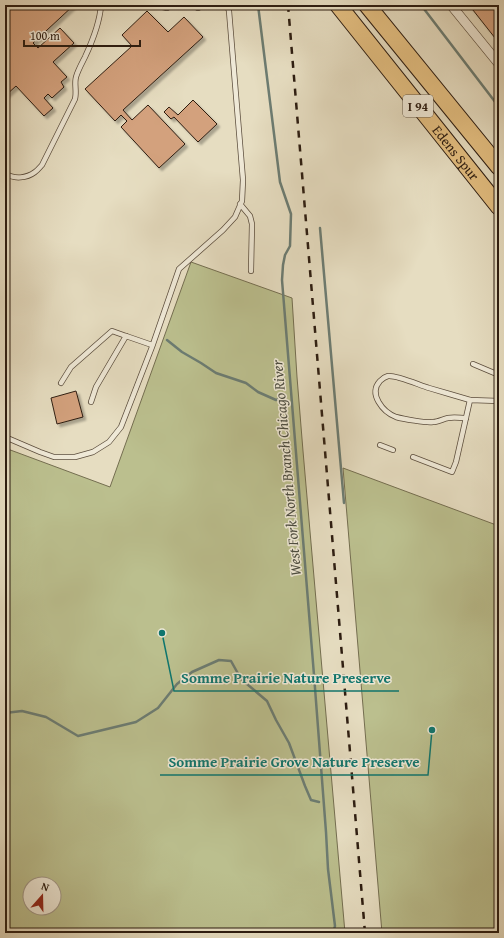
<svg xmlns="http://www.w3.org/2000/svg" width="504" height="938" font-family="'Gentium Book Plus',serif">
	<defs>
		<filter id="shadow"><feDropShadow dx="3" dy="3" stdDeviation="1" flood-color="#0004"/></filter>
	</defs>
	<rect width="100%" height="100%" fill="#e6ddc1"/>
	<filter id="stains"><feTurbulence type="fractalNoise" baseFrequency=".005" numOctaves="4"/><feColorMatrix values="0 0 0 0 .2 0 0 0 0 .09 0 0 0 0 .02 0 0 0 .5 -.17"/></filter>
	<radialGradient id="worn" r=".72"><stop offset=".6" stop-color="#630" stop-opacity="0"/><stop offset="1" stop-color="#630" stop-opacity=".3"/></radialGradient>
	<g fill="#bbbf8e" stroke="#746e50" fill-rule="evenodd">
		<path d="M191 262 292 298 297 377 303 451 345 933H5V448L110 487ZM30 884H54V908H30Z"/>
		<path d="M343 468 499 526V933H382Z"/>
	</g>
	<g fill="none" stroke-linecap="round" stroke-linejoin="round">
		<g stroke="#6c7c72" stroke-width="2.5">
			<path d="M258 5 280 182 291 214 290 246 285 255 283 265 282 280 314 675 326 832 328 869 335 926 333 933"/>
			<path d="M421 5 499 107"/>
			<path d="M320 228 344 503"/>
			<path d="M167 340 182 352 201 363 216 373 246 383 258 392 276 400 283 398"/>
			<path d="M5 713 22 711 46 717 78 736 136 722 158 708 177 684 192 672 219 660 231 661 241 679 267 701 276 720 289 743 305 786 311 800 319 802"/>
		</g>
	</g>
	<g fill="#d3a17d" stroke="#2d1d11" filter="url(#shadow)">
		<path d="M11 5H74L33 43 38 48 60 28 74 43 53 62 67 77 61 82 64 87 52 98 48 94 44 98 53 108 44 116 16 86 5 96V84L9 80 5 76V62L9 58 5 54V11Z"/>
		<path d="M469 5H499V43Z"/>
		<path d="M147 11 168 32 184 17 203 37 123 110 132 120 148 105 185 144 159 168 121 127 127 121 121 115 115 121 85 89 132 46 122 35Z"/>
		<path d="M193 100 217 124 198 142 174 117 171 119 164 112 169 107 178 115Z"/>
		<path d="M76 391 83 417 57 424 51 398Z"/>
	</g>
	<g fill="none" stroke-linecap="round" stroke-linejoin="round">
		<g stroke="#5b4d3d" stroke-width="6">
			<g id="lane">
				<path d="M154 5 167 8 171 6V5"/>
				<path d="M192 5 198 8 204 5"/>
				<path d="M5 173C14 180 27 178 35 172 38 170 40 167 42 165L75 99C77 91 74 84 76 77 78 70 82 63 85 57 92 42 100 20 101 5"/>
				<path d="M240 204 250 216 252 224 251 271"/>
				<path d="M473 364 499 375"/>
				<path d="M61 383 71 367 112 331 126 336"/>
				<path d="M91 402 96 387 126 336 152 345"/>
				<path d="M466 418C460 418 454 417 448 418 443 419 438 422 433 422 426 423 403 419 396 417 383 412 368 394 380 381 382 379 384 377 388 376 397 375 419 385 429 388 443 392 456 396 470 400"/>
				<path d="M5 437 40 452 54 457H75L93 452 109 442 121 427 152 347 179 269 223 230 235 217 242 201 243 180 229 11 227 5"/>
				<path d="M380 445 393 450"/>
				<path d="M413 457 452 472 456 462 470 400 499 401"/>
			</g>
		</g>
		<g stroke="#5b4d3d" stroke-width="10">
			<path id="street" d="M451 5 499 64"/>
		</g>
		<g stroke="#2d1d11" stroke-width="18">
			<g id="highway">
				<path id="s1" d="M338 5 499 207"/>
				<path d="M367 5 499 167"/>
			</g>
		</g>
		<use href="#lane" stroke="#efe9d7" stroke-width="4.5"/>
		<use href="#street" stroke="#efe9d7" stroke-width="9"/>
		<use href="#highway" stroke="#e3be80" stroke-width="16"/>
		<path stroke="#2d1d11" stroke-width="2.5" stroke-dasharray="7 7" stroke-linecap="butt" d="M288 5 365 933"/>
	</g>
	<g text-anchor="middle" dominant-baseline="central" stroke-width="3" stroke-linejoin="round" paint-order="stroke">
		<rect fill="#efe9d7" stroke="#675a4c" stroke-width="1" x="403" y="95" width="30" height="22" rx="3"/>
		<g font-size="13" font-weight="bold" fill="#2d1d11">
			<text x="418" y="106">I 94</text>
		</g>
		<g font-size="14" fill="#2d1d11" stroke="#efe9d7">
			<text stroke="none"><textPath href="#s1" startOffset="189">Edens Spur</textPath></text>
		</g>
		<g font-size="15" font-style="italic" fill="#4c4d41" stroke="#efe9d7">
			<text transform="translate(286 468) rotate(-95)">West Fork North Branch Chicago River</text>
		</g>
	</g>
	<path fill="none" stroke="#0f766e" stroke-width="1.5" d="M162 633L174 691H399M432 730L428 775H160"/>
	<g fill="#0f766e" stroke="#efe9d7" stroke-width="1.5">
		<circle cx="162" cy="633" r="4"/>
		<circle cx="432" cy="730" r="4"/>
	</g>
	<g font-size="15" text-anchor="middle" font-weight="bold" fill="#0f766e" stroke="#efe9d7" stroke-width="3" stroke-linejoin="round" paint-order="stroke">
		<text x="286" y="683">Somme Prairie Nature Preserve</text>
		<text x="294" y="767">Somme Prairie Grove Nature Preserve</text>
	</g>
	<rect width="504" height="938" fill="none" stroke="#e6ddc1" stroke-width="20"/>
	<rect x="6" y="6" width="492" height="926" fill="none" stroke="#2d1d11" stroke-width="2"/>
	<rect x="10" y="10" width="484" height="918" fill="none" stroke="#2d1d11"/>
	<g transform="translate(42 896) rotate(20)"><circle r="19" fill="#efe9d7" stroke="#a19788"/>
	<path d="M0-3L7 15L0 10L-7 15Z" fill="#8f2418"/>
	<text y="-6" font-size="11" font-weight="bold" text-anchor="middle" fill="#2d1d11">N</text>
	</g>
	<path d="M24 40v6h116v-6" fill="none" stroke="#2d1d11" stroke-width="2"/>
	<text x="30" y="40" font-size="12" fill="#2d1d11" stroke="#efe9d7" stroke-width="3" paint-order="stroke">100 m</text>
	<rect width="100%" height="100%" filter="url(#stains)"/>
	<rect width="100%" height="100%" fill="url(#worn)"/>
</svg>
